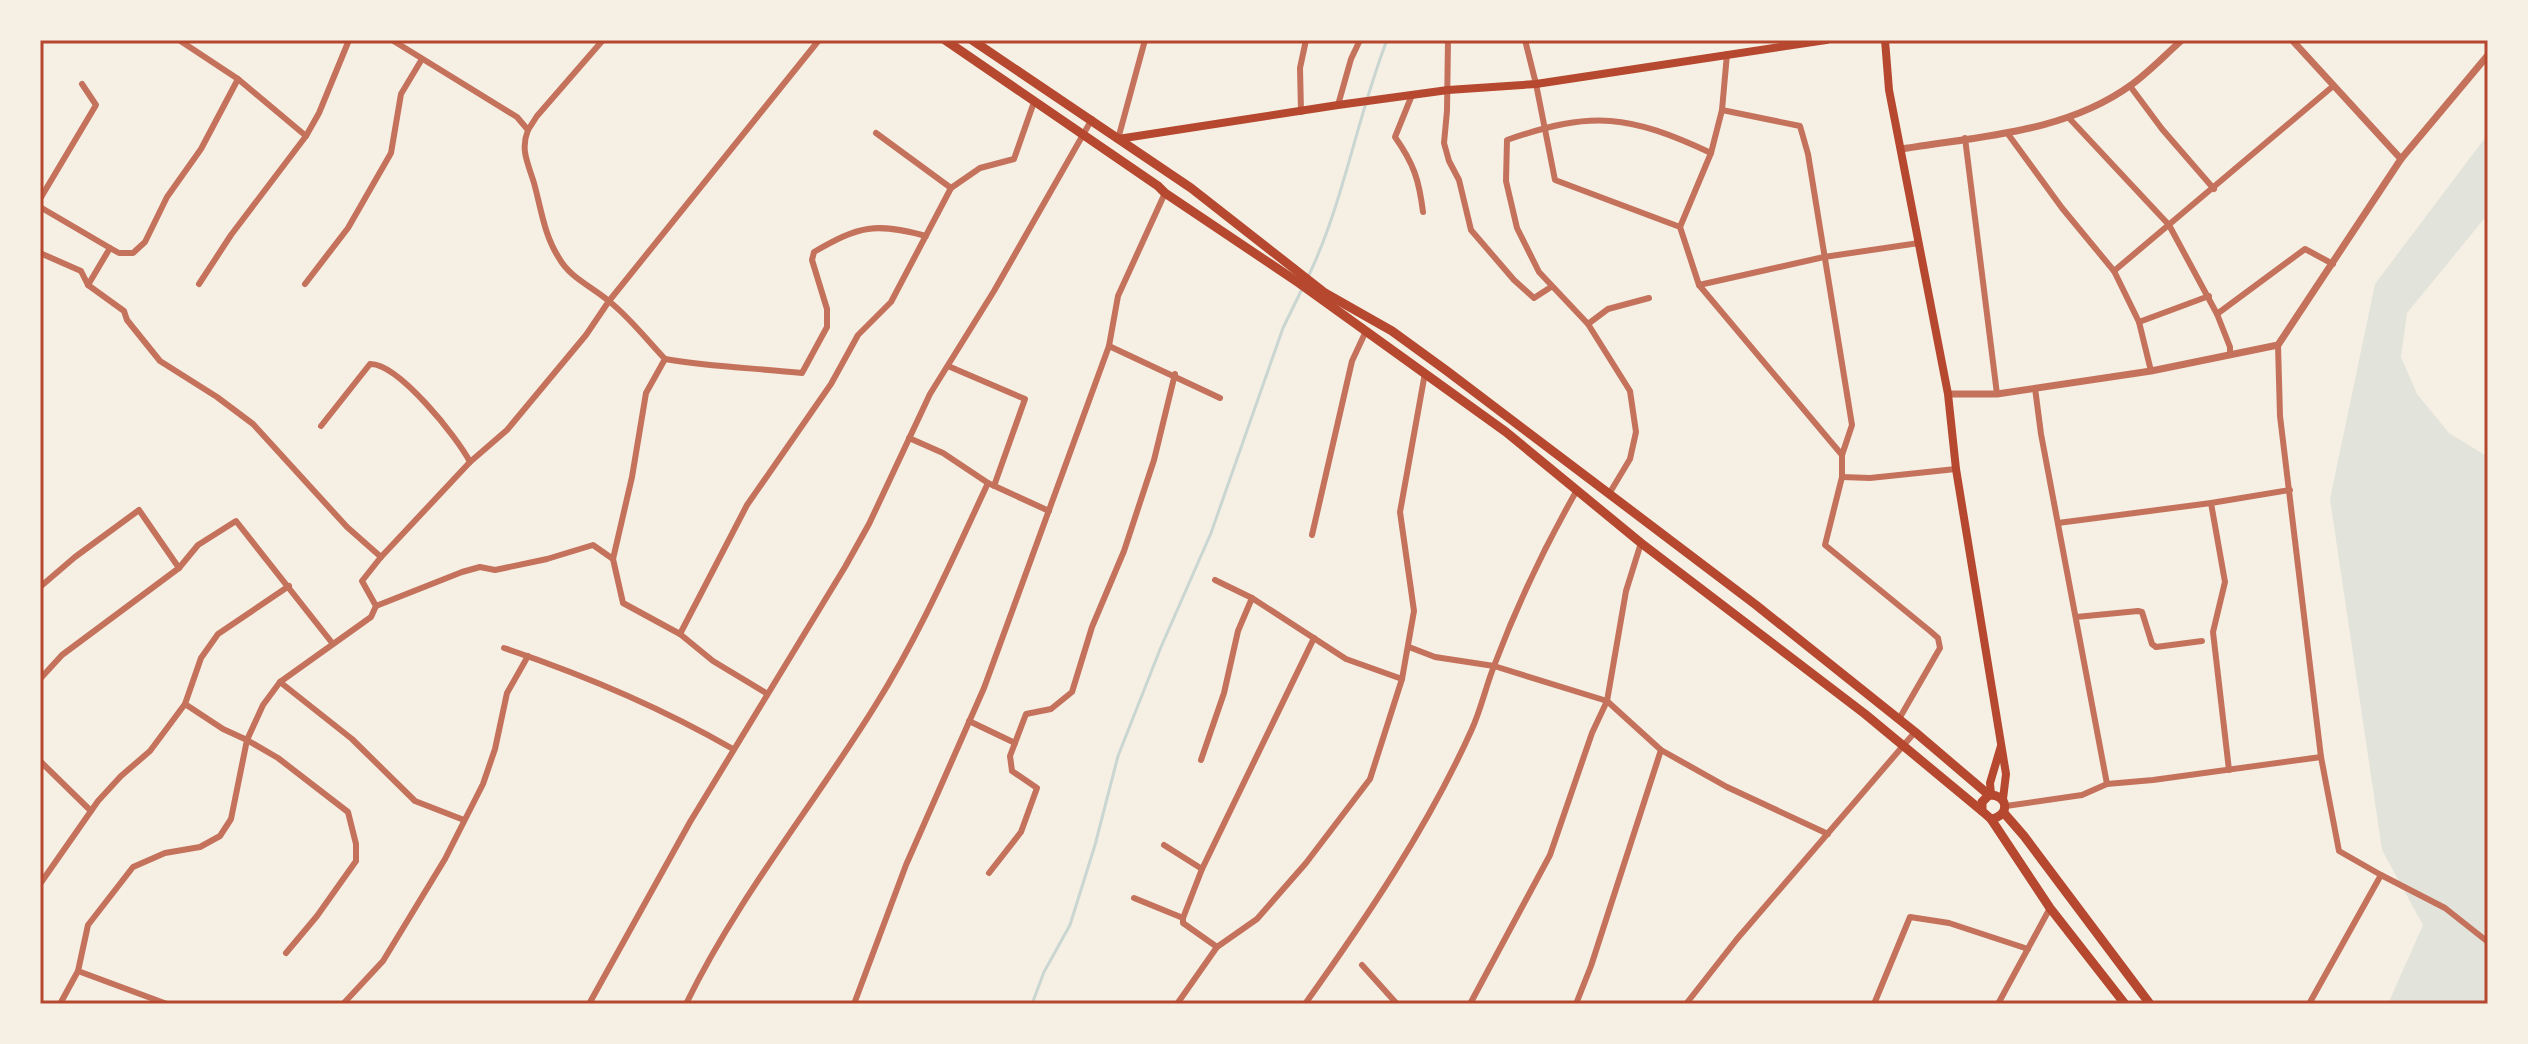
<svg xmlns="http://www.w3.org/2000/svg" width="2528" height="1044" font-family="Literata,serif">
	<rect width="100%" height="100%" fill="#f6efe4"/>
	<path fill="#e2e4dc" d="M2488 134V214L2407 313 2401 357 2417 394 2449 433 2488 457V1004H2388L2423 925 2382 850 2330 499 2375 284Z"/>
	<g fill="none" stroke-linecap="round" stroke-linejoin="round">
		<g stroke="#c9d6d2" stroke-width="3">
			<path d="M1309 275C1344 201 1357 117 1387 40"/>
			<path d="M1032 1004 1044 972 1070 925 1095 845 1118 756 1161 647 1211 533 1283 328 1302 289"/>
		</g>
		<g stroke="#c5725c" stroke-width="6">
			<path d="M179 40 238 79"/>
			<path d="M349 40 319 113 306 136 238 79 201 149 167 197 145 242 133 253H119L110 248 88 285 124 311 127 320 160 361 217 397 253 424 347 527 381 557"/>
			<path d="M392 40 517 117 528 130C520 150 528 163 534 183 541 208 544 235 559 258 570 278 593 287 610 302 630 318 647 340 665 359L646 393 632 477 613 559"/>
			<path d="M1448 40 1447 111 1444 143 1449 161 1459 180 1471 230 1514 280 1534 298 1551 287"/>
			<path d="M1525 40 1536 84 1555 180 1680 227"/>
			<path d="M1727 54 1722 110 1800 126 1808 154 1852 425 1842 455V477L1825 545 1930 631 1938 638 1940 648 1899 719"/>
			<path d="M2130 86 2162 129 2214 189"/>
			<path d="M1412 95 1395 137C1414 164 1419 180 1423 212"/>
			<path d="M1338 105 1351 59 1360 40"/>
			<path d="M1722 110 1711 153 1680 227 1699 285 1842 455"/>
			<path d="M1301 112 1300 68 1306 40"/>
			<path d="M2069 118 2169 225 2217 314 2230 347V355"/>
			<path d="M528 130 537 116 603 40"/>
			<path d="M876 133 951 188"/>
			<path d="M2008 134 2062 208 2114 271 2139 322 2151 371"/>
			<path d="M1965 138 1997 394"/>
			<path d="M1118 139 1145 40"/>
			<path d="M40 199 96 105 82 84"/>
			<path d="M40 207 110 248"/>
			<path d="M40 253 81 271 88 285"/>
			<path d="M2114 271 2332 87"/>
			<path d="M199 284 231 235 306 136"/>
			<path d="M305 284 348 228 391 153 401 94 422 59"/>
			<path d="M1699 285 1824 257 1919 243"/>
			<path d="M2217 314 2305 249 2333 264"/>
			<path d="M2139 322 2209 296"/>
			<path d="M1588 324 1608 309 1649 298"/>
			<path d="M2278 345 2280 416 2321 757 2339 851 2381 875 2309 1004"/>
			<path d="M1109 346 1220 398"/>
			<path d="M665 359C710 367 756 368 802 373L827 327V309L812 260 814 252C859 226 875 222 926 236"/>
			<path d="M948 366 1025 399 994 486"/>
			<path d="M2035 388 2041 434 2107 784"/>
			<path d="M321 426 370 364C398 363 458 438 470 462"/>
			<path d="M909 438 943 453 988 483 1049 511"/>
			<path d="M1842 477 1870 478 1956 469"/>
			<path d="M1609 494 1630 459 1636 432 1630 391 1588 324 1539 272 1517 228 1506 181 1507 140C1593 110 1629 115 1711 153"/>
			<path d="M2211 503 2225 582 2213 632 2229 770"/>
			<path d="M2058 523 2211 503 2290 490"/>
			<path d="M1312 535 1352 361 1366 331"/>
			<path d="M1215 580 1252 598 1346 659 1402 679"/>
			<path d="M40 587 75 557 139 510 179 568"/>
			<path d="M376 606 462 572 480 567 495 570 547 559 593 545 613 559 623 603 680 634 713 661 766 693"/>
			<path d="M2076 617 2138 611 2142 612 2152 644 2156 647 2202 641"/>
			<path d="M680 634 747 505 831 384 858 335 891 302 951 188 980 168 1014 159 1034 102"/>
			<path d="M1409 647 1435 657 1494 666 1607 701 1661 750 1727 787 1828 834"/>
			<path d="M504 648C584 675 660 707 733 749"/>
			<path d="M40 679 62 655 179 568 198 545 236 521 333 644"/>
			<path d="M280 682 352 739 415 801 464 820"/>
			<path d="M185 704 201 658 218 634 289 586"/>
			<path d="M969 721 1015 743"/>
			<path d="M1201 760 1224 693 1238 631 1252 598"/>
			<path d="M40 761 91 811"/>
			<path d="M2006 806 2082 795 2107 784 2153 780 2321 757"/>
			<path d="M1164 845 1202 869"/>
			<path d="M989 873 1021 832 1037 788 1012 771 1010 756 1026 714 1051 709 1072 692 1092 627 1124 551 1154 460 1175 374"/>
			<path d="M2381 875 2445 908 2488 942"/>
			<path d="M40 884 98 801 121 776 150 751 185 704 223 729 247 740 278 758 348 812 356 844V861L317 916 286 953"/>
			<path d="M1134 898 1183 918"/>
			<path d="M1217 947 1183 923V918L1202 869 1314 638"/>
			<path d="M1362 965 1397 1004"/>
			<path d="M78 971 167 1004"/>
			<path d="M60 1004 78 971 88 925 133 867 165 853 200 847 220 836 231 819 247 740 263 705 280 682 371 617 376 606 362 581 381 557 470 462 507 430 586 335 609 301 819 40"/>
			<path d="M343 1004 383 961 445 859 483 784 495 749 507 693 528 656"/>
			<path d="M589 1004 690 822 845 567 869 524 930 394 994 291 1092 119"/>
			<path d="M686 1004C738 897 813 806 875 706 919 636 953 558 988 483"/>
			<path d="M854 1004 906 865 984 688 1109 346 1118 296 1165 193"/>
			<path d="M1177 1004 1217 947 1257 919 1306 863 1370 779 1402 679 1414 611 1400 512 1425 373"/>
			<path d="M1305 1004C1367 917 1428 827 1472 729 1481 709 1486 686 1494 666 1517 605 1545 546 1577 490"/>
			<path d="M1470 1004 1550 855 1592 733 1607 701 1626 591 1641 543"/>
			<path d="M1576 1004 1591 966 1661 750"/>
			<path d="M1686 1004 1737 939 1915 732"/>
			<path d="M1874 1004 1910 917 1949 923 2028 949"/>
			<path d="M1998 1004 2050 908"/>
		</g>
		<g stroke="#c5725c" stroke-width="7">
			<path d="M2292 40 2401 159"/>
			<path d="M1902 149C1979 136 2065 133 2131 85 2149 72 2165 55 2182 40"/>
			<path d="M1948 394H1997L2151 371 2278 345 2401 159 2488 55"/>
		</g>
		<g stroke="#b5482f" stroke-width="8">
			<path d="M1885 40 1889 90 1948 394 1956 469 2006 774 2003 799"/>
			<path d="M1118 139 1338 105 1448 90 1536 84 1826 40"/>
			<path d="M1991 794 1990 783 2001 746"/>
		</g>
		<g stroke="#b5482f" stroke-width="9">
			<path d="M945 40 1158 186 1165 193 1299 283 1506 432 1641 543 1865 714 1982 811"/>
			<path d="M972 40 1191 188 1325 293 1392 331 1447 371 1756 605 1915 732 1989 795C2008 794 2011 816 1991 819"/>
			<path d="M1989 795 1982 802V811L1991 819 2050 908 2125 1004"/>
			<path d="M2004 813 2024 836 2150 1004"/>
		</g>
	</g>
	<rect width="2528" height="1044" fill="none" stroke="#f6efe4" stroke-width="84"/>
	<rect x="42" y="42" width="2444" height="960" fill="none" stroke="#b5482f" stroke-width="3"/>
</svg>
